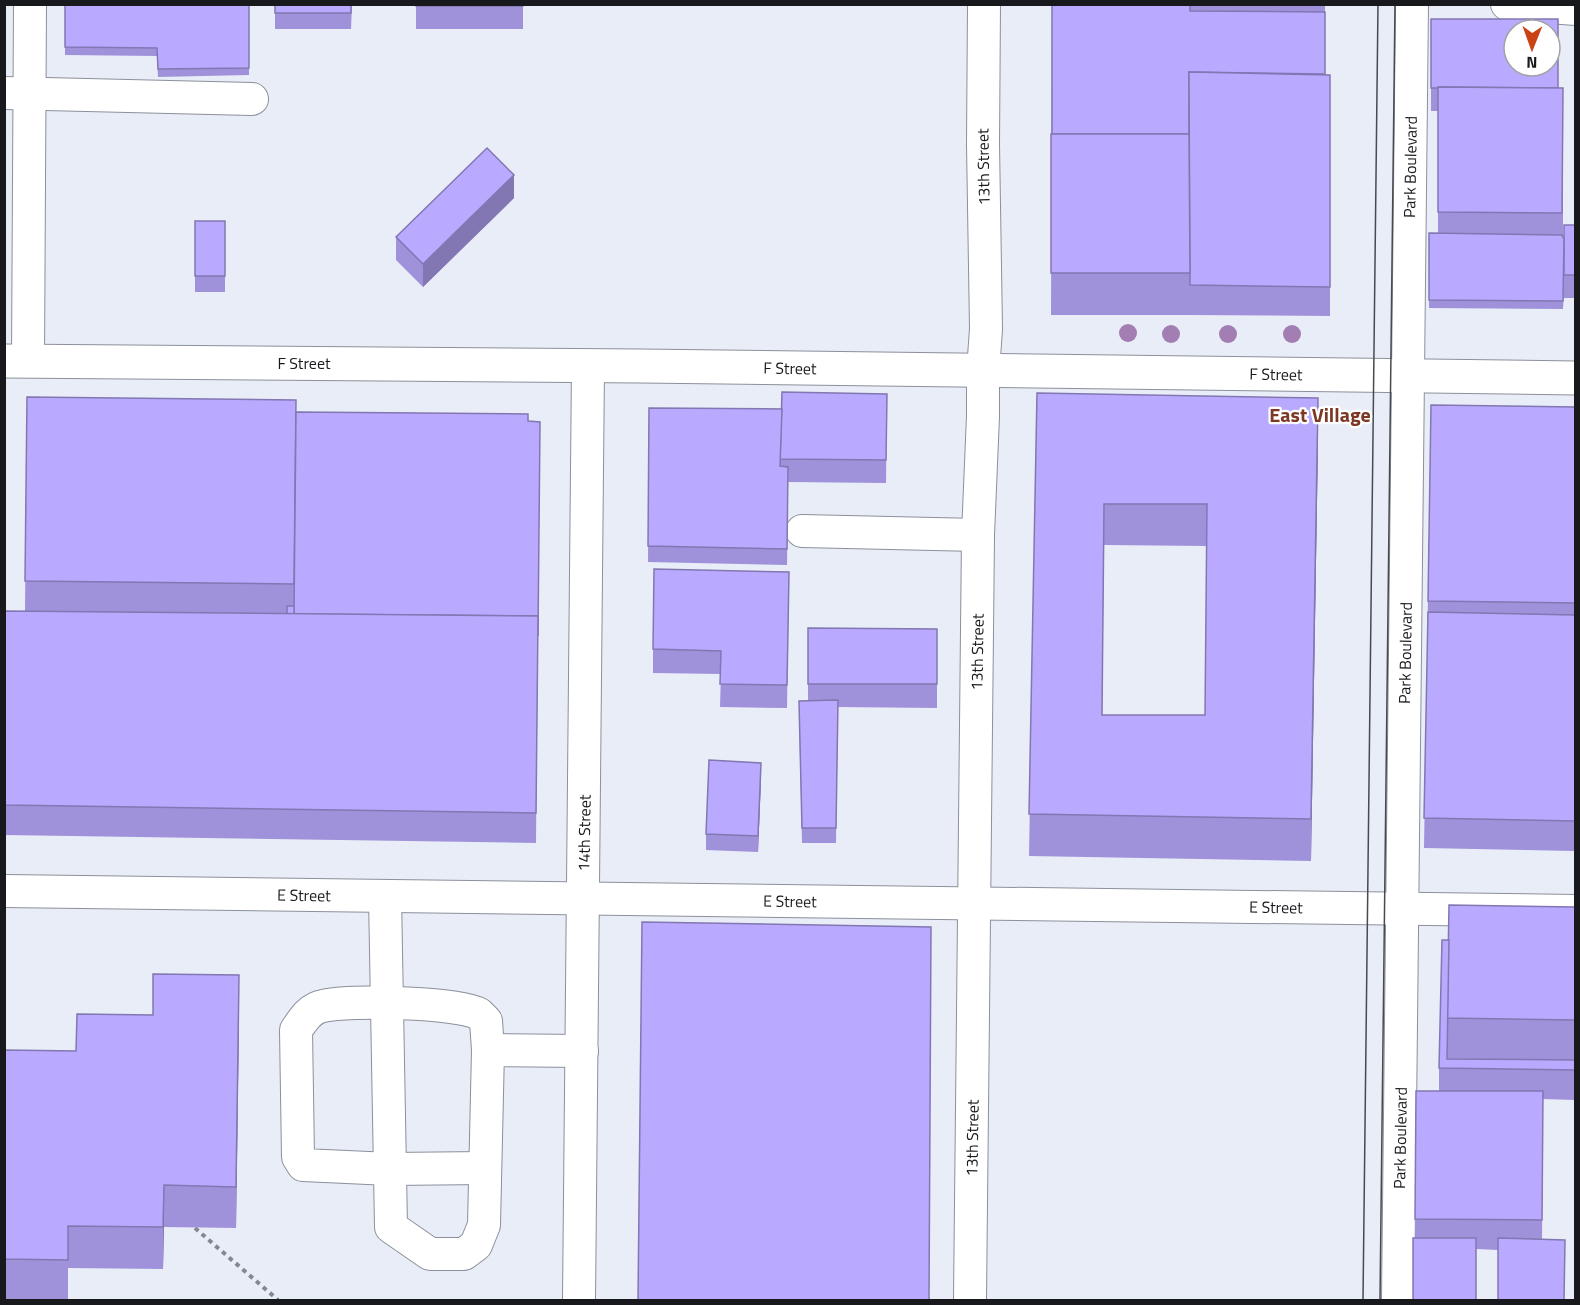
<svg xmlns="http://www.w3.org/2000/svg" width="1580" height="1305" font-family="'Titillium Web',sans-serif">
	<rect width="100%" height="100%" fill="#e8edf7"/>
	<g fill="none" stroke-linecap="round" stroke-linejoin="round">
		<g stroke="#8b909a" stroke-width="34">
			<g id="minor">
				<path d="M1507 4 1576 9"/>
				<path d="M4 93 252 99"/>
				<path d="M28 361 30 4"/>
				<path d="M802 531 978 535"/>
				<path d="M4 891 1576 911"/>
				<path d="M385 896 391 1227 430 1254H464L476 1245 484 1225 488 1050 582 1051"/>
				<path d="M485 1168 390 1169 303 1165 298 1157 296 1030C303 1020 310 1008 323 1006 348 1000 458 1002 479 1014 480 1015 485 1020 486 1021L488 1050"/>
				<path d="M579 1300 588 366"/>
				<path d="M970 1300 978 535 983 416V371L986 329 983 144 984 4"/>
				<path d="M1398 1300 1412 4"/>
			</g>
		</g>
		<g stroke="#8b909a" stroke-width="35">
			<path id="major" d="M4 361 641 366 1576 378"/>
		</g>
		<path stroke="#85888f" stroke-width="4" stroke-dasharray="4.5 4.5" stroke-linecap="butt" d="M195 1228 278 1300"/>
		<use href="#minor" stroke="#fff" stroke-width="32"/>
		<use href="#major" stroke="#fff" stroke-width="33"/>
		<g stroke="#474a4f" stroke-width="1.5">
			<path d="M1363 1300 1378 4"/>
			<path d="M1380 1300 1395 4"/>
		</g>
	</g>
	<g fill="#a27eb3">
		<circle cx="1128" cy="333" r="9"/>
		<circle cx="1171" cy="334" r="9"/>
		<circle cx="1228" cy="334" r="9"/>
		<circle cx="1292" cy="334" r="9"/>
	</g>
	<g fill="#9f92db" fill-rule="evenodd">
		<path d="M65 4H249V75L158 77 157 56 65 55Z"/>
		<path d="M275 4H352L351 29H275Z"/>
		<rect x="416" y="4" width="107" height="25"/>
		<path d="M1052 4H1325V75H1330V316L1190 315H1051Z"/>
		<path d="M1431 19 1558 88H1563V235L1564 239 1575 225V298H1564V291L1563 309 1429 308V233H1438V111H1431Z"/>
		<path d="M514 198 423 287 396 260V237Z"/>
		<rect x="195" y="221" width="30" height="71"/>
		<path d="M1037 393 1318 440 1311 861 1029 856ZM1104 545 1207 546 1205 715H1102Z"/>
		<path d="M887 394 886 483 788 482 787 565 648 562 649 408 782 409Z"/>
		<path d="M27 397 296 412 540 422 536 843 4 835V611H25Z"/>
		<path d="M1431 405 1575 407V851L1424 848Z"/>
		<path d="M789 572 787 708 720 707 721 674 653 673V649Z"/>
		<path d="M808 628 937 629V708L838 707 836 843H802L799 716 808 701Z"/>
		<path d="M761 778 758 852 706 850V834Z"/>
		<path d="M1575 907V1100L1543 1099 1542 1239 1498 1250 1476 1249 1415 1238 1416 1091H1439V1068L1449 940Z"/>
		<path d="M239 1016 236 1228 164 1227 163 1269 68 1268V1300H4V1050L76 1051Z"/>
	</g>
	<g fill="#8277b2">
		<path d="M514 175V198L423 287V264Z"/>
		<path d="M1318 398V440L1311 861V819Z"/>
		<path d="M761 763V778L758 852V836Z"/>
		<path d="M239 975V1016L236 1228V1187Z"/>
		<path d="M164 1185V1227L163 1269V1227Z"/>
	</g>
	<g fill="#b9aaff" stroke="#8277b2" stroke-width="1.5" fill-rule="evenodd">
		<path d="M65 4H249V68L158 69 157 48 65 47Z"/>
		<rect x="275" y="4" width="76" height="9"/>
		<rect x="416" y="4" width="107" height="2"/>
		<path d="M1052 4H1190V11L1325 12V74L1189 72V141V134H1052Z"/>
		<path d="M1431 19H1558V88L1438 87V88H1431ZM1514 30H1550V66H1514Z"/>
		<path d="M1189 72 1330 75V287L1190 285Z"/>
		<path d="M1438 87 1563 88 1562 213 1438 212Z"/>
		<path d="M1051 134H1189L1190 273H1051Z"/>
		<path d="M487 148 514 175 423 264 396 237Z"/>
		<rect x="195" y="221" width="30" height="55"/>
		<rect x="1564" y="225" width="11" height="50"/>
		<path d="M1429 233 1562 235 1564 239 1563 301 1429 300Z"/>
		<path d="M782 392 887 394 886 460 780 459Z"/>
		<path d="M1037 393 1318 398 1311 819 1029 814ZM1104 504H1207L1205 715H1102Z"/>
		<path d="M27 397 296 400 294 584 25 581Z"/>
		<path d="M1431 405 1575 407V603L1428 601Z"/>
		<path d="M649 408 782 409 780 466 788 467 787 549 648 546Z"/>
		<path d="M296 412 528 414V421L540 422 538 636V616L294 614Z"/>
		<path d="M654 569 789 572 787 685 720 684 721 651 653 649Z"/>
		<rect x="287" y="606" width="7" height="8"/>
		<path d="M4 611 538 616 536 813 4 805Z"/>
		<path d="M1428 612 1575 615V821L1424 818Z"/>
		<path d="M808 628 937 629V684H808Z"/>
		<path d="M838 700 836 828H802L799 701Z"/>
		<path d="M709 760 761 763 758 836 706 834Z"/>
		<path d="M1449 905 1575 907V1020L1447 1018Z"/>
		<path d="M642 922 931 927 929 1300H638Z"/>
		<path d="M1442 940H1449L1447 1059 1575 1060V1070L1439 1068Z"/>
		<path d="M153 974 239 975 236 1187 164 1185 163 1227 68 1226V1260L4 1259V1050L76 1051 77 1014 153 1015Z"/>
		<path d="M1416 1091H1543L1542 1220 1415 1219Z"/>
		<rect x="1413" y="1238" width="63" height="62"/>
		<path d="M1498 1238 1565 1240 1564 1300H1498Z"/>
	</g>
	<g text-anchor="middle" dominant-baseline="central" stroke-width="4.5" stroke-linejoin="round" paint-order="stroke">
		<g font-size="16" fill="#17191c" stroke="#fff">
			<text transform="translate(983 167) rotate(-91)">13th Street</text>
			<text transform="translate(1410 167) rotate(-89)">Park Boulevard</text>
			<text x="304" y="363">F Street</text>
			<text transform="translate(790 368) rotate(1)">F Street</text>
			<text transform="translate(1276 374) rotate(1)">F Street</text>
			<text transform="translate(977 652) rotate(-89)">13th Street</text>
			<text transform="translate(1405 653) rotate(-89)">Park Boulevard</text>
			<text transform="translate(584 833) rotate(-89)">14th Street</text>
			<text transform="translate(304 895) rotate(1)">E Street</text>
			<text transform="translate(790 901) rotate(1)">E Street</text>
			<text transform="translate(1276 907) rotate(1)">E Street</text>
			<text transform="translate(972 1138) rotate(-89)">13th Street</text>
			<text transform="translate(1400 1138) rotate(-89)">Park Boulevard</text>
		</g>
		<g font-size="20" font-weight="bold" fill="#7c3824" stroke="#fff">
			<text x="1320" y="414">East Village</text>
		</g>
	</g>
	<rect width="1580" height="1305" fill="none" stroke="#17191c" stroke-width="12"/>
	<g transform="translate(1532 48) rotate(181)"><circle r="28" fill="#ffffff" stroke="#a2a3a4" stroke-width="1.5"/>
	<path d="M0-4.5L10 22L0 15L-10 22Z" fill="#cb4314"/>
	<text y="-9" font-size="16" font-weight="bold" text-anchor="middle" fill="#17191c">N</text>
	</g>
</svg>
